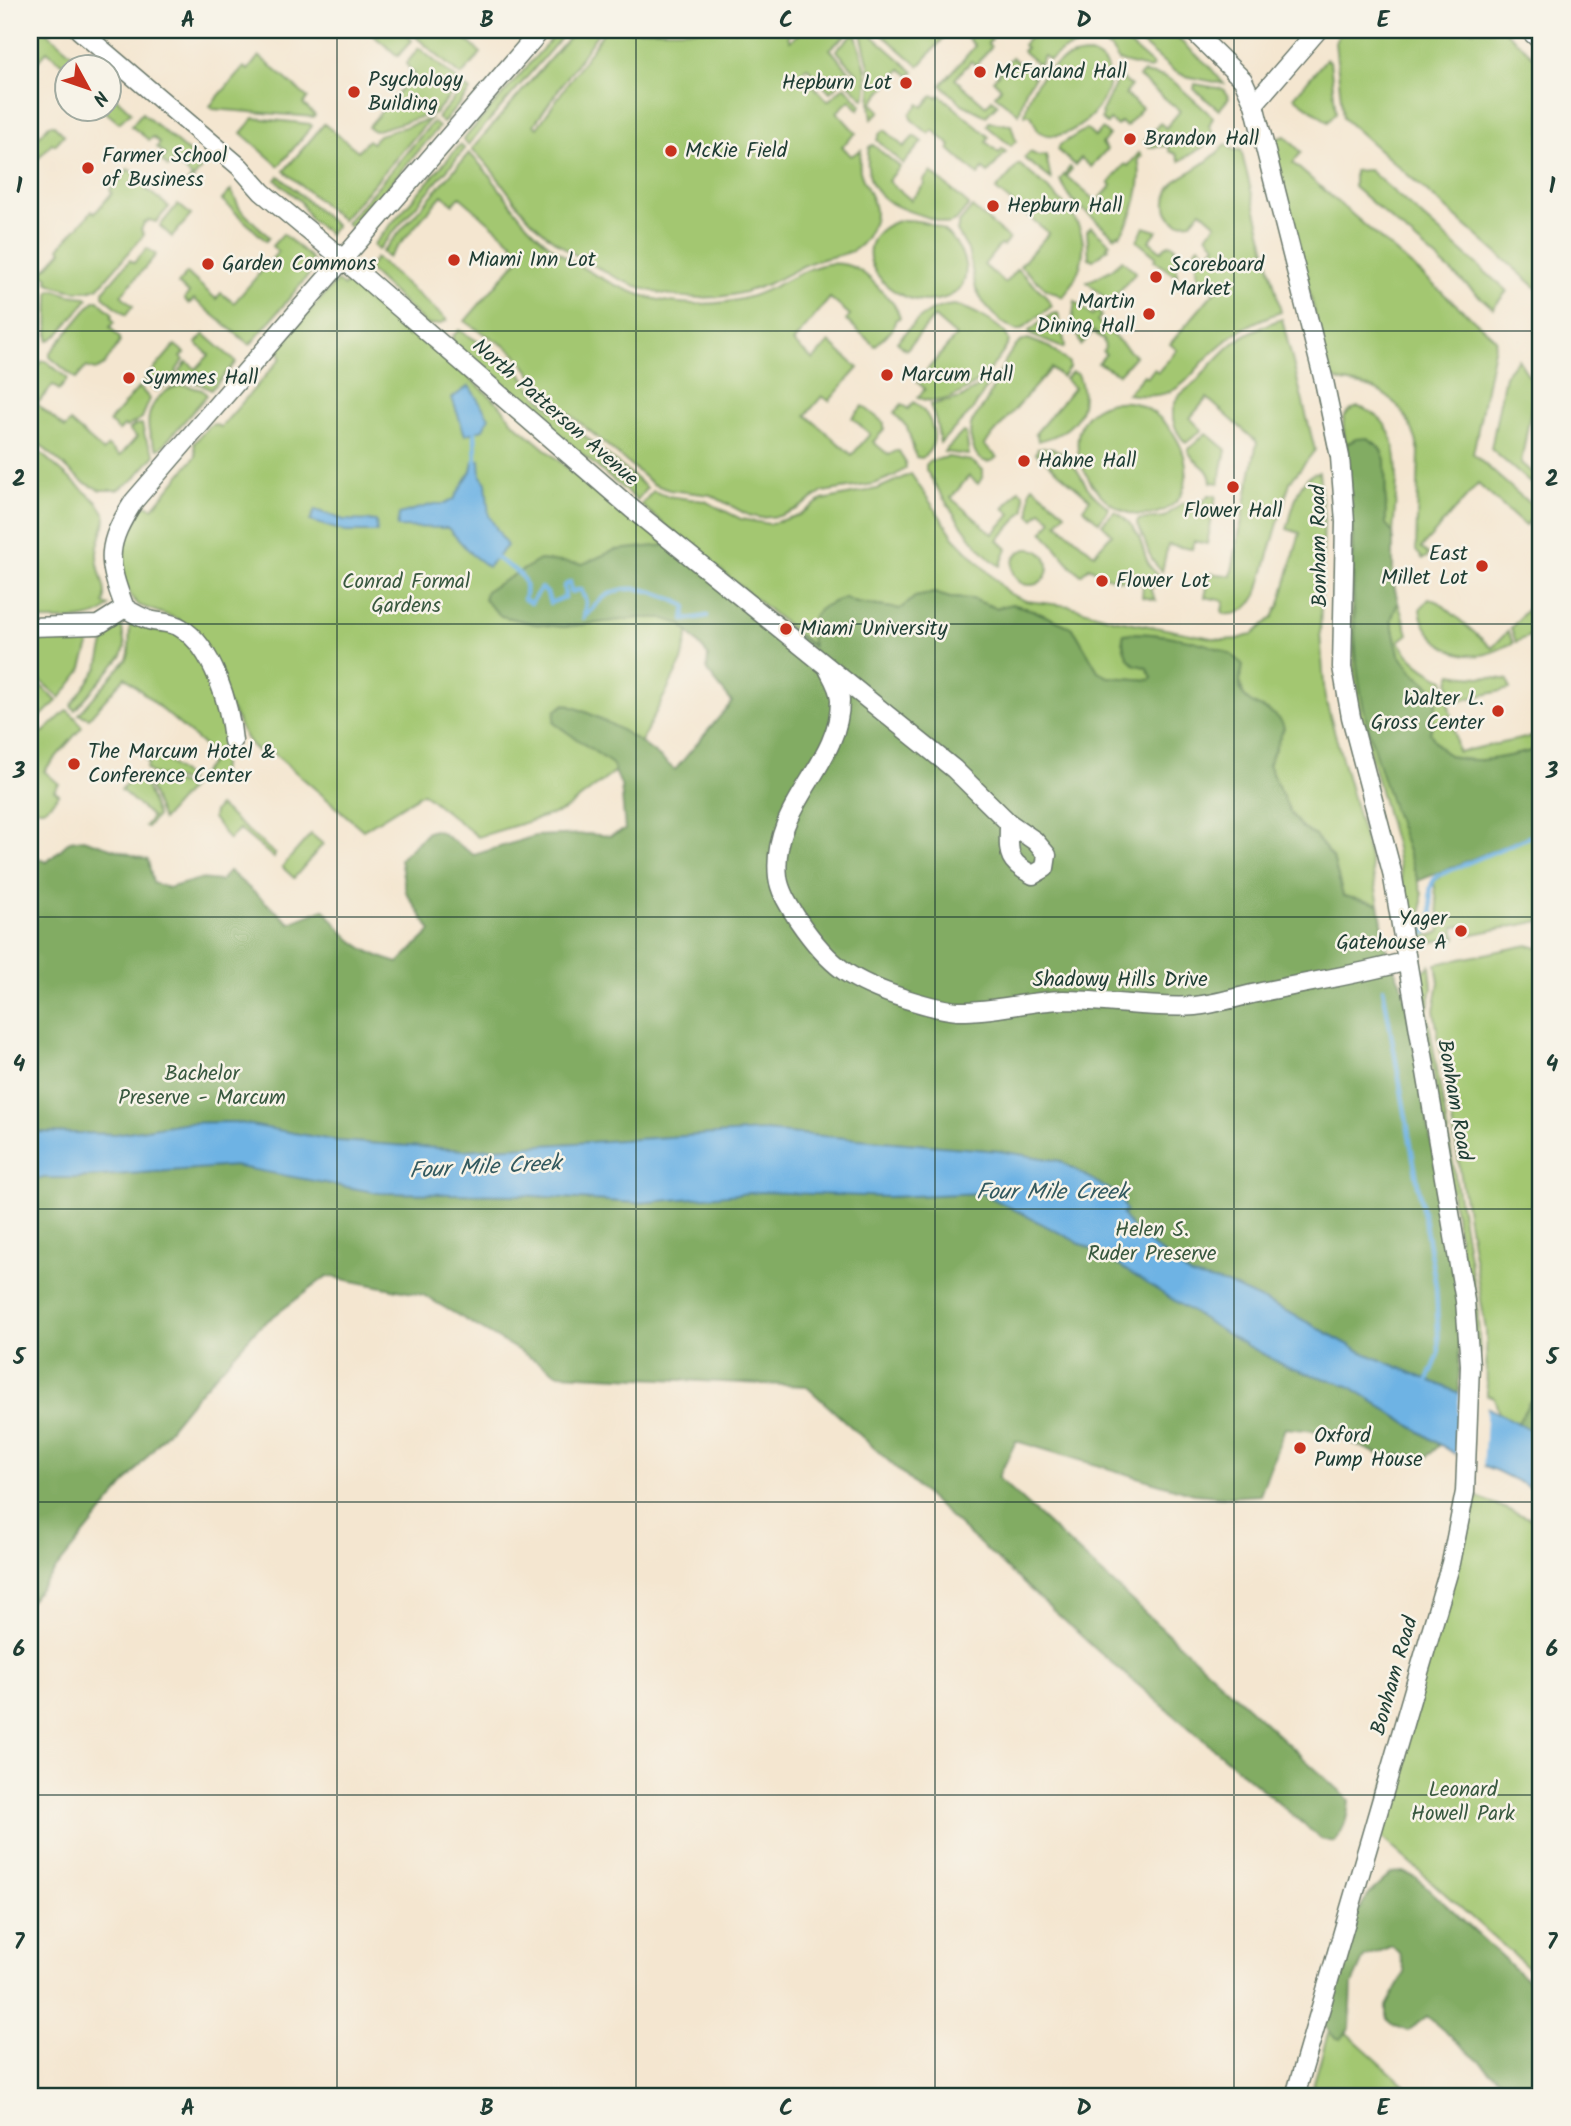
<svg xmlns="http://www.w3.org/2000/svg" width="1571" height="2126" font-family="Kalam,sans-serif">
	<rect width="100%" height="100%" fill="#f7f3e8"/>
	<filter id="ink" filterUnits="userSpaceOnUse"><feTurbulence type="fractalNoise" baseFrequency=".0143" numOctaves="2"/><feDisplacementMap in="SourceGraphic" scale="14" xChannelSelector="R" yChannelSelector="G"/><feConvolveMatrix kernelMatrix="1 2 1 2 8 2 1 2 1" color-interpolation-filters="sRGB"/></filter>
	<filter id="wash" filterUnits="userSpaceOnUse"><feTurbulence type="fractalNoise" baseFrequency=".00686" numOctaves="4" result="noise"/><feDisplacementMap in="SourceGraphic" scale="28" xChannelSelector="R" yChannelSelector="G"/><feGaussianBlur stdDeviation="1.57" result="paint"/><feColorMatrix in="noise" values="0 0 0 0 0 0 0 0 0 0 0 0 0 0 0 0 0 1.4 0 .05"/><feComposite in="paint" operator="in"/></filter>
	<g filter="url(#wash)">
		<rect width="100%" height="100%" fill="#f4e6d0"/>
		<g fill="#a3c771" stroke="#618252" stroke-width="2">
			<path d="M30 30H44L73 55 71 60 79 66H66V71V67L47 51 30 70Z"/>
			<path d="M367 30H400L412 40 398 56Z"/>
			<path d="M408 30H455L481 53 461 76Z"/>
			<path d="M559 30H568L468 145 463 140Z"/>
			<path d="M575 30H600L534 125 537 128 605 30H794L788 36 790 41 803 30H851L830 49 851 73 830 92 807 67 801 72 828 101 845 86 861 105 859 110 850 100 837 112 856 133 842 146 851 156 861 150C860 157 859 164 860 171 864 188 879 202 874 221 860 265 833 250 803 266 789 273 775 282 760 287 703 309 644 296 593 265 572 253 550 240 533 222 511 200 496 170 472 149Z"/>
			<path d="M860 30H866L914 72 910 76 901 69 872 103 880 111 872 119 870 104 872 78Z"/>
			<path d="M877 30H951L919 66Z"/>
			<path d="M974 30H995L989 36 992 39 988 43 991 47 976 65 971 61 955 79 986 106 992 99 998 104 986 116 962 104 941 85 975 46 967 37Z"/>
			<path d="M1036 30H1053L1059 35 1066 30 1080 44 1064 50 1050 60 1044 56 1039 65 1023 51 1026 48 1023 45Z"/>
			<path d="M1090 30H1113L1152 64 1153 67 1150 69 1119 61 1111 49 1095 40Z"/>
			<path d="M1126 30H1168L1209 66 1224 84 1185 76 1174 71Z"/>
			<path d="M1342 30H1504L1541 63V289L1539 290 1343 118 1335 42Z"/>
			<path d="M853 34 856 35C861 54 873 80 864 99L848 83 858 74 836 50Z"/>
			<path d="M419 48 461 83 435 113 374 131 368 127 414 74 406 64Z"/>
			<path d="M1090 54C1141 71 1077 155 1038 131L1031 115H1025C1029 82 1056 54 1090 54Z"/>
			<path d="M259 56 308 98 303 104 315 115 314 117 213 109 210 106 244 67 248 70Z"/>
			<path d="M1012 57 1025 69 1028 65 1034 70 1032 75 1035 77 1026 89 1019 114 995 95 1001 88 993 80Z"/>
			<path d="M1326 59 1330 61 1336 113 1328 122 1294 97Z"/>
			<path d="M1143 73 1165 77 1174 82 1213 117 1209 126 1214 137 1203 147 1180 161 1176 154 1169 151V146L1149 147 1144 142 1160 123 1166 128 1180 111 1139 77Z"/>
			<path d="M1117 75 1131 86 1125 94 1142 108 1126 127 1121 122 1117 126 1110 120 1107 124 1101 119 1103 115 1101 113 1114 87Z"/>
			<path d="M1195 84 1223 89 1229 98 1219 110 1194 89Z"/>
			<path d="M465 86 470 91 443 123 437 118Z"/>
			<path d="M109 87 116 94 115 97 131 112 119 123 102 109 108 108Z"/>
			<path d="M933 95 937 98 940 95 989 137 986 142 999 153 1002 149 1006 152 988 173 983 169 978 175 949 149 951 146 933 130 929 134 911 119 910 114 919 104 923 107Z"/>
			<path d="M142 113 201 163 200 170 189 185 187 183 192 177 174 161 168 167 161 160 166 155 157 147 160 143 153 137 149 140 131 126Z"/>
			<path d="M254 118 310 124 312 126 279 166 241 133Z"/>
			<path d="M430 119 342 220 284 171 324 124 358 151 368 140 372 143 379 135Z"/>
			<path d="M433 122 439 127 352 228 346 223Z"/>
			<path d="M989 122 1011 125 1016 141 1011 146 987 126Z"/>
			<path d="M49 125H54L64 135 55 145 52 143 38 159 35 157 30 163V146Z"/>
			<path d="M1086 129 1095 137 1102 129 1109 135 1102 144 1107 149 1091 167 1081 158 1075 165 1058 150 1060 145Z"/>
			<path d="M885 130 904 147 914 136 922 142 903 164 877 140 880 133Z"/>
			<path d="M1285 136 1301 152 1293 163 1496 339 1473 454 1538 511 1525 526 1478 484 1421 548 1428 554 1427 557 1423 559 1416 551 1419 452C1413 420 1394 392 1361 385 1350 382 1339 384 1330 375L1272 140Z"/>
			<path d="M1226 144 1234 150H1241L1281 312C1260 319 1240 328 1223 343 1184 374 1188 403 1127 394L1144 375 1147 378 1154 369 1158 372 1177 350 1170 344 1215 291 1198 275 1195 250 1199 246 1208 254 1216 245 1207 236 1216 224 1201 211 1191 222 1179 223C1161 215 1163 194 1176 181 1181 176 1189 173 1195 169 1207 162 1217 154 1226 144Z"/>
			<path d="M460 145 465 149 378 250 373 245Z"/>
			<path d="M873 145 900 167 888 181 911 200 925 184 923 181 931 172 969 205 956 221 947 224C907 208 859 207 869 147Z"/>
			<path d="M1030 152 1038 156 1046 155 1051 179 1024 158Z"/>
			<path d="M469 153C491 173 506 200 526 223 559 260 629 299 679 303 703 305 729 304 752 296 796 282 834 237 876 285 886 297 896 302 900 318L896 319 892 330 875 346 846 320 850 315 830 298 793 342 813 360 829 342 858 368 829 401 822 396 806 415 852 455 870 434 852 418 863 406 884 423V430L873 442 889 455 896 451H899L905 462 906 468 894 476 874 484 823 492 797 509 779 516 761 518 748 515 711 495 669 490 653 484 547 395C534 381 527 364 512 351 498 340 480 333 465 321L521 256 515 250 513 243 460 197 453 204 442 195 388 258 382 252Z"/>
			<path d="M1139 153 1142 156 1138 159C1144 184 1134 216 1120 235L1118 234 1115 237 1071 199 1060 180 1070 167 1072 169 1066 176 1097 202 1112 185 1109 183 1125 164 1128 166Z"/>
			<path d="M1019 164C1065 203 1111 234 1063 297L1046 289 1020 266 1049 233 996 190Z"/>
			<path d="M128 169 149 183 146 189 169 207 156 222 150 220 144 223 141 230 144 235 99 287C84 295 64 290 49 283L47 281 48 278 42 273 62 251 59 248 92 211 95 213 112 193 110 190Z"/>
			<path d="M1369 170 1507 291 1493 308 1354 187V171Z"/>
			<path d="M279 176 336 226 329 234 310 219 301 202 276 180Z"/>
			<path d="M231 190 240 209 269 237 266 241 222 200Z"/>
			<path d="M178 204 191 215 172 237 160 226Z"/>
			<path d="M972 207 1009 239 1003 246 1000 245 984 265 1005 283 1017 269 1044 294 1052 306 1020 330H1015L1000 321 983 302 976 289 968 250 957 231 959 223Z"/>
			<path d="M902 220C915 220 926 221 938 227 964 241 981 286 945 298 889 317 832 239 902 220Z"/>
			<path d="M1091 227 1110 243 1107 246 1109 248 1093 260 1089 258 1087 231Z"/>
			<path d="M1144 227 1157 231 1149 241 1161 251 1169 244 1175 246 1177 277 1154 260 1156 257 1137 241Z"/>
			<path d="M283 234 310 257 313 262 312 271 250 345 194 299 189 304 184 299 189 293 178 284 187 273 216 299 221 293 234 303 278 252 272 246Z"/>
			<path d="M147 248 156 255 121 295 133 306 126 315 103 296V291L130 260 134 263Z"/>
			<path d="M376 258 447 320 440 324 427 325 372 273 368 268Z"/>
			<path d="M1122 260 1136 272 1110 302 1111 304 1107 309 1100 306 1106 299 1087 282 1111 270Z"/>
			<path d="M337 281 344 286 348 282 366 287 499 404 514 423 620 512H627L701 573 682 661 632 759 563 811 478 837 423 793 363 830 264 745 258 752C248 743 242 734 238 721L178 619 138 605 131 596 122 577 120 551 139 508 146 505 153 508 196 456 194 443 209 426 214 424 221 427 281 358 278 346Z"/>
			<path d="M32 285 42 291 44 299 41 345 30 348V305L34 300 30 296Z"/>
			<path d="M55 290 69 295 86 297 88 299 59 334 48 341 49 295 50 291Z"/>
			<path d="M94 301H98L113 314 111 318 115 322 110 327 119 337 120 342 104 365 95 370 86 367 76 379 50 357V353Z"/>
			<path d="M1075 301 1092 316 1097 310 1101 316 1097 321 1135 356 1119 374 1098 363 1106 354 1103 352 1105 347 1103 340 1093 331 1081 345 1072 322Z"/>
			<path d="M954 305C969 308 1008 327 1009 342 996 369 951 414 918 397L925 389 917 382 956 336 934 317 906 350 897 342C914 322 927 307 954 305Z"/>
			<path d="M1058 313 1065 345 1063 348 1031 335 1029 331 1052 314Z"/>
			<path d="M1282 319 1315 450 1290 482 1257 595C1250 607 1239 616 1225 614L1222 611 1224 601 1205 597 1210 573 1231 576 1257 442 1207 398 1190 418 1202 430 1186 443C1173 430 1167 410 1180 395 1185 390 1192 386 1197 381 1227 347 1237 334 1282 319Z"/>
			<path d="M459 330 509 360 520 372 537 396 647 488 637 500 452 347 453 336Z"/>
			<path d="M204 334 236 362 211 390 200 384 179 379 180 371 187 362 196 369 209 355 196 343Z"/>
			<path d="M1028 339 1049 347 1069 363V368L1062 377 1051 368 984 445 997 457C979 474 967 440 971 425 974 416 982 410 986 402 996 385 1007 343 1028 339Z"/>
			<path d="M175 345 185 353 181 357 184 360 177 369 175 380 156 391 144 381Z"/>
			<path d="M1518 359 1535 386 1521 463 1541 481V493L1538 490 1541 486 1534 480 1530 483 1491 449 1505 375Z"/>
			<path d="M42 361H46L68 379 59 390 53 385 37 404 65 428 70 422 103 451 108 446 120 456 137 437 129 430 135 425 142 424 145 437 155 455 133 480 117 490H100L83 482 38 443 30 431V378Z"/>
			<path d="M1072 372 1078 374C1092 410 1074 433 1038 441L1037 435 1035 434 1074 388 1065 379Z"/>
			<path d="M985 382 988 385 972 411 940 443 936 421 930 405 961 398Z"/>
			<path d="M184 385 202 390 207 395 161 448 158 449C137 424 152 389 184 385Z"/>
			<path d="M139 387 150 399 142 418 126 427 124 426 119 431 109 422Z"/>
			<path d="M914 402C933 416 943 442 922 458L916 457 907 427 894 413 902 404 908 409Z"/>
			<path d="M1112 402C1119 402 1127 401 1134 403 1170 414 1201 463 1179 498 1174 506 1166 510 1157 513 1098 532 1038 420 1112 402Z"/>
			<path d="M1358 407C1411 419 1395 495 1393 534L1386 524 1385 460 1356 439 1346 444C1343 428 1338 412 1358 407Z"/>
			<path d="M963 432 966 433 969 455 944 452Z"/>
			<path d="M1206 433 1226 450 1219 483 1211 482C1210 465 1193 464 1188 450Z"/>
			<path d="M30 444 97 502 105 514C106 528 98 539 97 553 96 571 109 588 104 604L109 606C96 624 51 619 30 620Z"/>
			<path d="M1038 448C1069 445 1074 467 1088 488 1094 496 1101 502 1109 508L1099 522 1083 508 1090 499 1036 453Z"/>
			<path d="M948 457 971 461 983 470V476L978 484 969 476 951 498 993 534 1011 514 1004 508 1019 490 1024 494 1025 510 998 540 1007 549 1000 566C975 551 942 496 926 470V465L930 461Z"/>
			<path d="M1319 472 1324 519 1320 633 1325 698 1369 855 1379 904 1343 896 1333 858 1315 836 1301 827 1290 812 1268 765 1283 728 1268 710 1252 705 1244 696 1239 678 1243 666C1231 643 1148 630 1124 634L1122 642 1135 664 1147 668 1152 677 1151 680 1108 677 1098 671 1076 633 1064 624 1032 610 1012 604 996 608 972 599 950 598 934 593 906 604 900 609 856 603 845 598 813 646 641 505 653 491 667 496 705 501 741 519 769 524 799 515 822 500 877 489 911 474 954 537 1008 593 1026 601 1070 606 1113 619 1222 640 1238 639 1253 634 1273 617 1280 604 1300 533 1287 529C1293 511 1297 475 1319 472Z"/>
			<path d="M1033 486 1065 513 1057 523 1094 554 1112 534 1102 524 1115 511C1125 518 1133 525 1138 535 1146 552 1144 568 1163 577L1162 582 1150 589 1156 600 1142 597 1143 584 1110 578 1089 567 1081 575 1072 567 1043 532 1052 520 1041 511 1034 519 1030 515V490Z"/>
			<path d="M1209 495 1216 496 1207 544 1194 541 1192 549 1168 545 1162 571C1147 559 1146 539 1137 523L1138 520 1164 517 1183 503H1201Z"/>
			<path d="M1352 515 1355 648 1360 685 1383 775 1422 894V915L1425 926 1423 931 1430 936 1439 932 1441 926 1434 882 1442 874 1541 833V921L1467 935 1465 926 1454 927 1456 938 1432 942 1421 937 1415 923 1410 924 1396 848 1360 717 1355 682 1351 628Z"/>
			<circle cx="1030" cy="567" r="18"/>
			<path d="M1541 593V631L1516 642 1511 628Z"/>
			<path d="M1429 599 1439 602 1492 648 1508 631 1513 643C1503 647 1492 654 1481 655 1454 659 1423 637 1420 609Z"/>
			<path d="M1398 602 1408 634 1399 641C1410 660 1425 670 1444 680L1458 752 1540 735 1541 749C1514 754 1466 770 1443 751 1437 746 1434 739 1430 733L1437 699 1434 690 1412 671 1399 654 1391 620Z"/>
			<path d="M130 621 151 630 177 634 184 640 209 674 225 730 221 776 194 783 212 761 209 757 212 753 125 677 89 718 79 714 127 659 129 653Z"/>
			<path d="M121 622 125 647 122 656 75 710 71 706 98 668 105 639Z"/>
			<path d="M30 634H83L89 645 81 671 60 698 34 675 35 667 30 658Z"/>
			<path d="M1452 674C1471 678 1491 676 1508 680L1510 689 1453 702 1449 682Z"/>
			<path d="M32 678 57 701 37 720 30 724V680Z"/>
			<path d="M67 710 76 718 82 727 44 771 59 784 54 790 59 794C50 805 44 815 30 805V739L45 731Z"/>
			<path d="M155 751 189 779 186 782 151 773 146 768 149 763 146 761Z"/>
			<path d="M138 776 144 781 157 816 147 827 145 826 152 817 121 790 132 777 135 780Z"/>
			<path d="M154 777 191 787 162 820 148 783Z"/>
			<path d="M219 806 275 854 274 858 239 829 229 840 213 818 214 812Z"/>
			<path d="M311 834 323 844 294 878 282 867Z"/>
			<path d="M1528 945 1541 949V1402L1530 1401 1518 1423 1499 1414 1494 1397 1487 1395 1486 1331 1434 1010 1439 982 1436 964Z"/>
			<path d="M1430 965 1432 989 1427 1011 1477 1304 1480 1354 1477 1355 1420 988 1421 974Z"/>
			<path d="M1465 1492 1541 1523V1979L1373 1830Z"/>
			<path d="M1332 2020 1417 2096H1310Z"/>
		</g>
		<g fill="#82ac63" stroke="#50744c" stroke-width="2">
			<path d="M1367 438C1378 444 1382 449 1385 460L1386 524 1393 534V581L1398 602 1391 620 1399 654 1412 671 1434 690 1437 699 1430 733C1434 739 1437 746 1443 751 1466 770 1514 754 1541 749V831L1418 881C1397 816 1369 750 1359 682 1349 603 1357 523 1346 444L1356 439Z"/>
			<path d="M667 545 813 646C804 616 818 606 845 598L856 603 900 609 915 597 934 593 950 598 972 599 996 608 1012 604 1032 610 1071 627 1076 633 1098 671 1108 677 1150 680 1152 677 1147 668C1144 666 1140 666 1136 665 1126 661 1121 643 1124 634 1148 630 1231 643 1243 666 1227 715 1277 700 1284 728L1268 765 1290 812 1301 827 1315 836 1333 858 1343 896 1379 904 1387 954 1403 988 1459 1293V1393L1362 1352 1292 1314 1227 1284 1191 1276 1133 1230 1122 1214 1120 1196 1060 1161 999 1151 763 1131 464 1150 337 1141 234 1122 183 1123 116 1134 30 1132V856L47 862 70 841 83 839 148 860 153 883 168 888 200 879 220 881 229 871 290 923 324 909C347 939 360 952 398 963L431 931 406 892 400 859 428 832 434 830 440 832 474 855 535 836 588 834 610 836 625 830 621 785 612 764 554 723 555 711 565 704C608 719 641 740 675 770L732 702 707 671 708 655 681 624 662 618H639L564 627 535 624 501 616 484 600 486 591 540 560 583 564 615 550Z"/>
			<path d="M235 1166 379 1193 520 1195 637 1203 762 1191 888 1197 982 1193 1099 1253 1230 1336 1287 1367 1349 1386 1440 1445 1427 1457 1378 1454 1326 1432 1285 1428 1260 1495 1228 1497 1194 1494 1016 1441 998 1478 1349 1800C1348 1817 1345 1828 1334 1842L1321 1839 1099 1652 806 1386 559 1374 423 1295 327 1276 258 1328 192 1401 30 1601V1178H75Z"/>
			<path d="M1530 1401 1541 1402V1435L1518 1423Z"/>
			<path d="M1404 1872 1418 1879 1541 1993V2096H1519L1427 2016 1408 2031 1395 2026 1387 2019V2006L1405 1973 1399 1953 1392 1946 1364 1957 1352 1984 1350 2028 1341 2039 1334 2037 1325 2026 1353 1920 1369 1894 1392 1873Z"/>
		</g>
		<g fill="#6eb3e4" stroke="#46788c" stroke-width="2">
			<path d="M469 386 489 417 483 429 465 435 452 398Z"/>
			<path d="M480 460 481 476 486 483 489 516 507 546 488 567 471 554 448 528 397 527 399 514 434 504H445L454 499 471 471 473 461Z"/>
			<path d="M315 510 344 520 376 521 377 532H346L310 521Z"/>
			<path d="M234 1122 337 1141 464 1150 763 1131 999 1151 1060 1161 1120 1196 1126 1212 1122 1214 1133 1230 1191 1276 1227 1284 1292 1314 1362 1352 1459 1393 1541 1435V1493L1497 1471 1460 1457 1349 1386 1287 1367 1230 1336 1099 1253 982 1193 888 1197 762 1192 637 1203 520 1195 379 1193 234 1166 75 1178H30V1132L116 1134 183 1123Z"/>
		</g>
		<path fill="#f4e6d0" d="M1459 1389 1487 1404 1483 1469 1456 1459Z"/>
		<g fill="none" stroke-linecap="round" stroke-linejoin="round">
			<g stroke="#6eb3e4" stroke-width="4.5">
				<path d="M475 432 476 461"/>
				<path d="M496 558C514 570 531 575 524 599L531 603 541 588 547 593 550 603 565 597 564 586 570 582 571 592 581 589 586 602 584 618C590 612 596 603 603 598 629 579 661 593 686 606L684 620 707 616"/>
				<path d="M1425 933C1428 928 1432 922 1432 916 1433 901 1425 889 1437 876L1541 832"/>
				<path d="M1383 988 1436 1286 1439 1354 1427 1383"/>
			</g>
		</g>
	</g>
	<g filter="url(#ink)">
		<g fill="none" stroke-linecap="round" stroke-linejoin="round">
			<g stroke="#6a786b" stroke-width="21">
				<g id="minor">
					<path d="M79 30 240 167 262 192 357 271 632 509 954 769 1009 823C1009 852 1005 861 1033 875L1045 868 1047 855 1035 841 1009 823"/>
					<path d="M1192 30 1243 80 1254 104 1324 381 1340 457 1345 522 1342 667 1351 717 1392 872 1465 1301 1470 1365 1465 1492 1451 1563 1295 2096"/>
					<path d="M1529 30 1541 41"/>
					<path d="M1254 104 1318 30"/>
					<path d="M30 627 98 625 125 608"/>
					<path d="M829 671C834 680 840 690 840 701 840 766 770 805 778 877 780 893 790 907 798 920 830 967 852 982 906 999 922 1004 941 1010 958 1011 993 1012 1027 1001 1063 1000 1107 1000 1151 1009 1195 1006 1216 1004 1237 997 1257 993 1307 982 1358 975 1407 961"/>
					<path d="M233 741C230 706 213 647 181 628 172 622 160 623 149 620 140 617 133 613 125 608 106 559 106 545 134 501L541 30"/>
				</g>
			</g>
			<use href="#minor" stroke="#fff" stroke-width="18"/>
		</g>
	</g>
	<path fill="none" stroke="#1f3d34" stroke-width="2" stroke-opacity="0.55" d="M337 30V2096M636 30V2096M935 30V2096M1234 30V2096M30 331H1541M30 624H1541M30 917H1541M30 1209H1541M30 1502H1541M30 1795H1541"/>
	<g fill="#c8321e" stroke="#f7f3e8" stroke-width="2.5">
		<circle cx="980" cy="72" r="7"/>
		<circle cx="906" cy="83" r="7"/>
		<circle cx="354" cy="92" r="7"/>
		<circle cx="1130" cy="139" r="7"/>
		<circle cx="671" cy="151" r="7"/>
		<circle cx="88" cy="168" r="7"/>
		<circle cx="993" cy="206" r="7"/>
		<circle cx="454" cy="260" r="7"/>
		<circle cx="208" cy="264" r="7"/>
		<circle cx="1156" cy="277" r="7"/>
		<circle cx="1149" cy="314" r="7"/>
		<circle cx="887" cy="375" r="7"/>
		<circle cx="129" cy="378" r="7"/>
		<circle cx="1024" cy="461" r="7"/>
		<circle cx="1233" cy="487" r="7"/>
		<circle cx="1482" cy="566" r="7"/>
		<circle cx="1102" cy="581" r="7"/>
		<circle cx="786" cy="629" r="7"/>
		<circle cx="1498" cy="711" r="7"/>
		<circle cx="74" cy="764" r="7"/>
		<circle cx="1461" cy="931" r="7"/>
		<circle cx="1300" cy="1448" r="7"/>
	</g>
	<g text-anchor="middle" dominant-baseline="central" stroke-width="5" stroke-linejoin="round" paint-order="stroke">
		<g font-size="21" fill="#1f3d34" stroke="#f7f3e8" text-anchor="start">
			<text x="994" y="72">McFarland Hall</text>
			<text x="368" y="80">Psychology<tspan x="368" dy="24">Building</tspan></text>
			<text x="892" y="83" text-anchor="end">Hepburn Lot</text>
			<text x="1144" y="139">Brandon Hall</text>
			<text x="685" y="151">McKie Field</text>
			<text x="102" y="156">Farmer School<tspan x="102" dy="24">of Business</tspan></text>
			<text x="1007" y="206">Hepburn Hall</text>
			<text x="468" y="260">Miami Inn Lot</text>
			<text x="222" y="264">Garden Commons</text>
			<text x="1170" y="265">Scoreboard<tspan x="1170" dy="24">Market</tspan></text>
			<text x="1135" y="302" text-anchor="end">Martin<tspan x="1135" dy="24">Dining Hall</tspan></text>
			<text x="901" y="375">Marcum Hall</text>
			<text x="143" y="378">Symmes Hall</text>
			<text x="1038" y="461">Hahne Hall</text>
			<text x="1233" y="511" text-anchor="middle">Flower Hall</text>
			<text x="1468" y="554" text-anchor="end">East<tspan x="1468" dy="24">Millet Lot</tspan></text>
			<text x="1116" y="581">Flower Lot</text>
			<text x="800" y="629">Miami University</text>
			<text x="1484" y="699" text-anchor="end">Walter L.<tspan x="1484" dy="24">Gross Center</tspan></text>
			<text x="88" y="752">The Marcum Hotel &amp;<tspan x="88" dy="24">Conference Center</tspan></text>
			<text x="1447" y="919" text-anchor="end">Yager<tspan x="1447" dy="24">Gatehouse A</tspan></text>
			<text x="1314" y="1436">Oxford<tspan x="1314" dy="24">Pump House</tspan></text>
		</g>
		<g font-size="21" fill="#1f3d34" stroke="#f7f3e8">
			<text transform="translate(555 413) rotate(41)">North Patterson Avenue</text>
			<text transform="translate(1320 546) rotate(-91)">Bonham Road</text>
			<text x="1120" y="980">Shadowy Hills Drive</text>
			<text transform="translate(1454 1100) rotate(80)">Bonham Road</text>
			<text transform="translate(1395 1676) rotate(-74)">Bonham Road</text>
		</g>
		<g font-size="21" fill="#395940" stroke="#f7f3e8">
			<text x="406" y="582">Conrad Formal<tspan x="406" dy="24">Gardens</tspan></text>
			<text x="202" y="1074">Bachelor<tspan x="202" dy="24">Preserve - Marcum</tspan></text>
			<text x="1152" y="1230">Helen S.<tspan x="1152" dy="24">Ruder Preserve</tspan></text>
			<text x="1463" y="1790">Leonard<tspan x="1463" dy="24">Howell Park</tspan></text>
		</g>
		<g font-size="23" font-style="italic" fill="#335a60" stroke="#f7f3e8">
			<text transform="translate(485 1168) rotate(-3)">Four Mile Creek</text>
			<text x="1052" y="1193">Four Mile Creek</text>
		</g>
	</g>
	<rect width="1571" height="2126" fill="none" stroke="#f7f3e8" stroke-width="77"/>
	<g transform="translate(88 88) rotate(130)"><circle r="33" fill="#f7f3e8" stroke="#a1aaa0" stroke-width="2"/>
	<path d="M0-5L12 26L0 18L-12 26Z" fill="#c8321e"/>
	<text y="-10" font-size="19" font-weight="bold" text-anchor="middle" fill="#1f3d34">N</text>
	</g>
	<rect x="38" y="38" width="1494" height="2050" fill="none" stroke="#1f3d34" stroke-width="2.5"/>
	<g font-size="23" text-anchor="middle" font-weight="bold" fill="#1f3d34">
		<text x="188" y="27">A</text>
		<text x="487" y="27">B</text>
		<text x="786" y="27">C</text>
		<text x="1084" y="27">D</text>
		<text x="1383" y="27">E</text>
		<text x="19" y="193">1</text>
		<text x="1552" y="193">1</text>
		<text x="19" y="486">2</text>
		<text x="1552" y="486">2</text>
		<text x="19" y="778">3</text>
		<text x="1552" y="778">3</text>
		<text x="19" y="1071">4</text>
		<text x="1552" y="1071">4</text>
		<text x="19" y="1364">5</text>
		<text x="1552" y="1364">5</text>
		<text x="19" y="1656">6</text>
		<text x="1552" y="1656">6</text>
		<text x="19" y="1949">7</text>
		<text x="1552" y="1949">7</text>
		<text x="188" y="2115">A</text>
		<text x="487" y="2115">B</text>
		<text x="786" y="2115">C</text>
		<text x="1084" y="2115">D</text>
		<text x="1383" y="2115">E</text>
	</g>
</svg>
